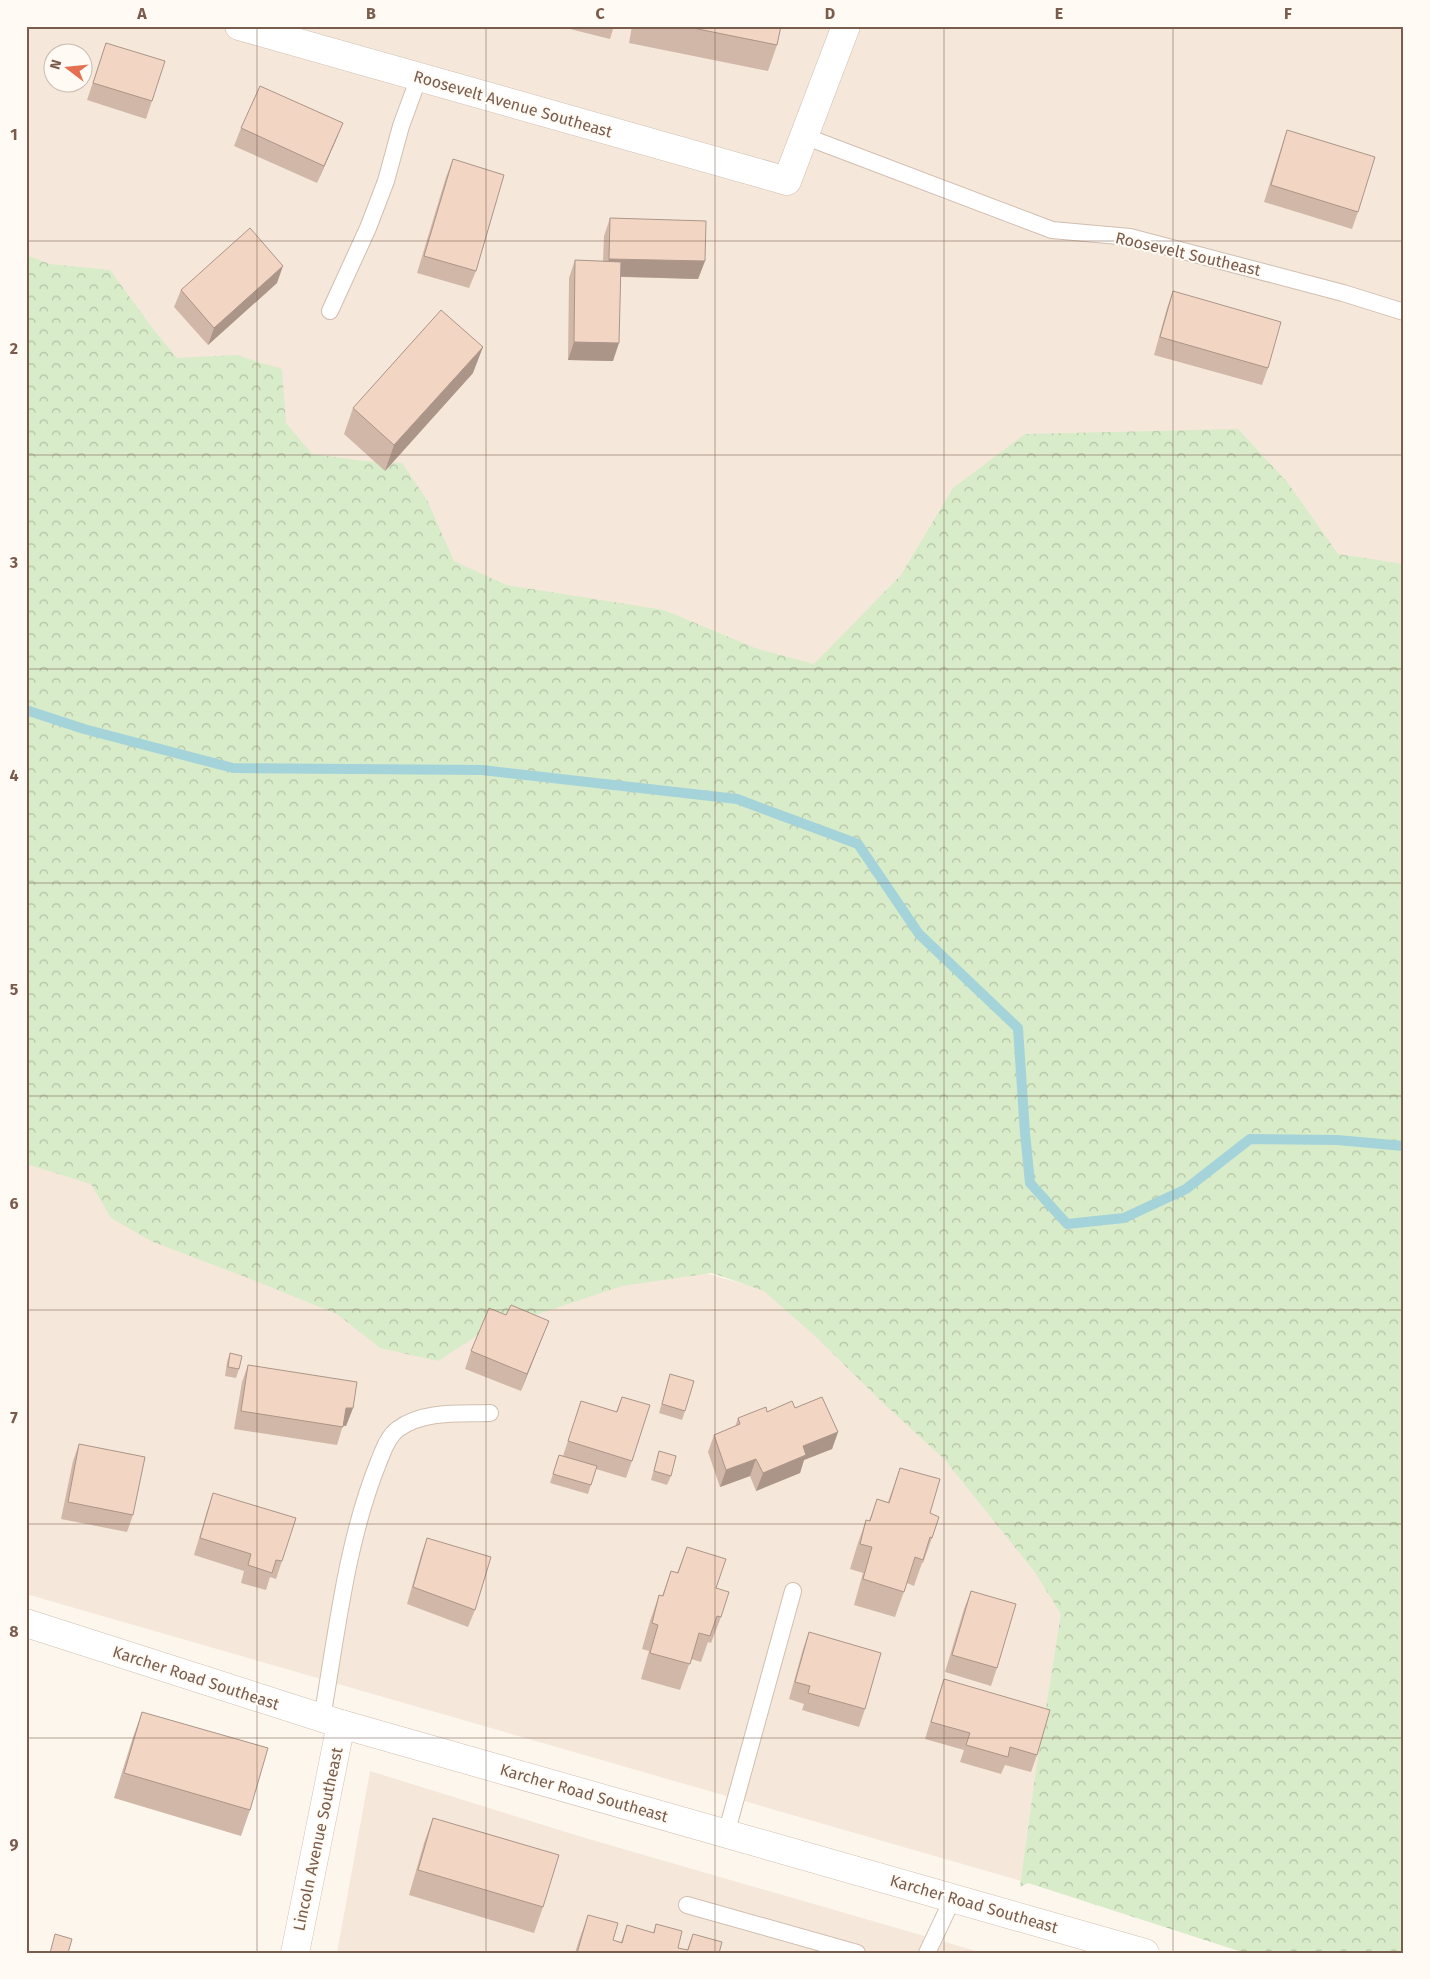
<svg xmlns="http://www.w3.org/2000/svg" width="1430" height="1979" font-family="'Fira Sans',sans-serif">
	<defs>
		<pattern id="forest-crowns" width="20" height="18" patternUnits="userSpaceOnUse" patternTransform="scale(1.25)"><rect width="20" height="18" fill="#d8ecc9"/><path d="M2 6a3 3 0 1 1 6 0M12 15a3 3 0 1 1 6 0" fill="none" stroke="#b4c2a5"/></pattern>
	</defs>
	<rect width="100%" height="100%" fill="#fdf6ec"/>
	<g fill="#f5e8da" fill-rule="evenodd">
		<path d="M26 26H1404V886L426 599 26 348ZM52 52H82V82H52Z"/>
		<path d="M26 1078 1165 1405 1028 1883 26 1594Z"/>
		<path d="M370 1771 582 1837 983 1953H337Z"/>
	</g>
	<path fill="url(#forest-crowns)" d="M26 255 50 264 110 270 153 329 177 358 236 355 282 369 286 423 312 454 364 461 402 463 427 500 454 561 506 585 664 610 755 648 814 664 901 575 953 488 1025 434 1238 429 1288 483 1338 554 1404 564V1953H1245L1028 1883 1020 1887 1036 1770 1061 1614 1034 1571 944 1459 882 1402 815 1336 764 1291 712 1273 622 1286 481 1333 438 1361 380 1348 337 1314 248 1278 153 1242 111 1218 91 1184 26 1164Z"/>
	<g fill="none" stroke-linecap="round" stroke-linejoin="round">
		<path stroke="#a5d3da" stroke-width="10" d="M26 710 84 729 233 768 482 770 737 799 858 844 919 934 1018 1028 1025 1133 1030 1183 1067 1224 1124 1218 1186 1189 1250 1139 1337 1140 1404 1146"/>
		<g stroke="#d1beb0" stroke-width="18">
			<g id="lane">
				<path d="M804 136 1052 230 1130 237 1343 293 1404 312"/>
				<path d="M330 311 368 228 386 181 401 126 419 77"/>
				<path d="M322 1718C337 1633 346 1542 379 1461 383 1451 388 1436 398 1429 423 1410 461 1414 490 1413"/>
				<path d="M726 1834 793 1591"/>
				<path d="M687 1905 857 1953"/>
				<path d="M927 1953 953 1898"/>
			</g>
		</g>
		<g stroke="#d1beb0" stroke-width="29">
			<g id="street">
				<path d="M239 26 787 181 846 26"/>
				<path d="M26 1623 341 1724 1145 1953"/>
			</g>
		</g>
		<g stroke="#d6c0b0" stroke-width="29">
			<path id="secondary" d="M295 1953 341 1724"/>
		</g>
		<use href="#lane" stroke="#fff" stroke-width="16"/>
		<use href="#street" stroke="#fff" stroke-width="28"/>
		<use href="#secondary" stroke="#fff" stroke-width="28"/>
	</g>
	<g fill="#d1b7a8">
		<path d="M558 26H614L610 39Z"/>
		<path d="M632 26H781L777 45 768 71 629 43Z"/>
		<path d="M106 43 152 101 146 119 87 100Z"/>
		<path d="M241 128 336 140 317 183 234 146Z"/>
		<path d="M1287 130 1358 212 1352 229 1264 202 1281 148Z"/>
		<path d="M453 159 476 271 469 288 417 273 446 177Z"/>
		<path d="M610 218 705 261 698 279 620 277 613 361 568 360 569 278 575 260 603 261 604 236Z"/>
		<path d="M277 283 208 345 174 307 181 290Z"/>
		<path d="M1173 291 1268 368 1262 385 1154 355 1167 308Z"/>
		<path d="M473 373 385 471 344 434 353 408Z"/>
		<path d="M549 1321 521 1391 465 1369 471 1351Z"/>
		<path d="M230 1353 239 1369 236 1378 225 1376 227 1362Z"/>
		<path d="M248 1365 353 1408 346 1426 343 1425 337 1445 234 1429 242 1382Z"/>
		<path d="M670 1374 685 1411 682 1420 659 1413Z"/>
		<path d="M622 1397 632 1461 626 1478 596 1469 588 1494 550 1483 559 1455 563 1456 581 1401 616 1412Z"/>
		<path d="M795 1408 838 1432 832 1449 804 1460 800 1473 756 1491 750 1476 720 1487 708 1452 714 1435 735 1427 738 1418 767 1412Z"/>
		<path d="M79 1444 133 1515 127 1532 61 1519 73 1461Z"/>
		<path d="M659 1451 671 1476 667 1485 651 1480Z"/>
		<path d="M900 1468 930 1513 932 1538 923 1563H922L914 1586 907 1583 895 1617 854 1605 863 1573 850 1569 857 1546 866 1520 869 1521 877 1499 888 1502Z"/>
		<path d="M213 1493 282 1561 276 1579 270 1577 266 1590 241 1583 244 1571 194 1555 207 1511Z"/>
		<path d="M427 1538 475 1610 468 1627 407 1604 421 1555Z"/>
		<path d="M687 1547 716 1588 721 1617 711 1643 708 1642 701 1662 691 1659 680 1690 641 1679 649 1651 642 1649 650 1621 659 1595 662 1596 671 1571 677 1573Z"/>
		<path d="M971 1591 997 1668 991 1686 945 1672 964 1609Z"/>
		<path d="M809 1632 865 1709 859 1727 802 1710 804 1704 789 1699 803 1649Z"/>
		<path d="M944 1679 1037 1755 1031 1772 1005 1765 1001 1774 960 1762 964 1750 925 1739 938 1697Z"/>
		<path d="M142 1712 250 1810 241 1836 114 1798 133 1737Z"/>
		<path d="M433 1818 543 1907 534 1933 409 1895 424 1843Z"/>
		<path d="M588 1915 613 1940 621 1942 627 1925 653 1933 656 1924 678 1948 687 1950 693 1934 719 1953H575L579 1940Z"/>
	</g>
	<g fill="#aa9588">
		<path d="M343 123 336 140 317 183 324 166Z"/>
		<path d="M609 259 705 261 698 279 602 276Z"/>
		<path d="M283 266 277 283 208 345 214 328Z"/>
		<path d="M574 342 619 343 613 361 568 360Z"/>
		<path d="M483 347 473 373 385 471 394 445Z"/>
		<path d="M549 1321 542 1338 521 1391 527 1374Z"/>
		<path d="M346 1408H353L346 1426 339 1425Z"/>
		<path d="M838 1432 832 1449 804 1460 800 1473 756 1491 763 1473 803 1446Z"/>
		<path d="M756 1459 750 1476 720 1487 726 1470Z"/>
	</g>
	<g fill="#f3d5c3" stroke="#aa9588">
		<path d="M683 26H781L777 45Z"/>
		<path d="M106 43 165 61 152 101 93 83Z"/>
		<path d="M260 86 343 123 324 166 241 128Z"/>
		<path d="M1287 130 1375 157 1358 212 1271 185Z"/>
		<path d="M453 159 504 175 476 271 424 256Z"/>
		<path d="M610 218 706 221 705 261 609 259Z"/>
		<path d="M250 228 283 266 214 328 181 290Z"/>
		<path d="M575 260 621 262 619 343 574 342Z"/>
		<path d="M1173 291 1281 322 1268 368 1160 337Z"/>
		<path d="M441 310 483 347 394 445 353 408Z"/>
		<path d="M511 1305 549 1321 527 1374 471 1351 489 1308 506 1315Z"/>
		<path d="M230 1353 242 1356 239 1369 228 1367Z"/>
		<path d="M248 1365 357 1382 353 1408H346L343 1427 241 1411Z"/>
		<path d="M670 1374 694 1381 685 1411 662 1404Z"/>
		<path d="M622 1397 650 1405 632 1461 568 1441 581 1401 617 1412Z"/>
		<path d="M822 1397 838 1432 803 1446 806 1455 763 1473 756 1459 726 1470 714 1435 740 1424 738 1418 766 1407 767 1412 792 1401 795 1408Z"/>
		<path d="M79 1444 145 1457 133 1515 68 1502Z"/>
		<path d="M659 1451 676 1456 671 1476 654 1471Z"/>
		<path d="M559 1455 597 1466 591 1485 553 1474Z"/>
		<path d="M900 1468 940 1479 930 1513 939 1517 932 1538 930 1537 923 1560 915 1557 904 1592 863 1579 872 1547 860 1544 866 1520 870 1521 877 1499 889 1503Z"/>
		<path d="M213 1493 296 1518 282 1561 276 1560 272 1573 248 1565 251 1554 200 1538Z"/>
		<path d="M427 1538 491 1557 475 1610 413 1587Z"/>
		<path d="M687 1547 726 1559 716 1588 729 1592 721 1617 717 1616 710 1636 699 1633 690 1664 650 1653 658 1625 652 1623 659 1595 663 1596 671 1571 678 1573Z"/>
		<path d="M971 1591 1016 1604 997 1668 952 1655Z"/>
		<path d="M809 1632 881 1653 865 1709 808 1693 810 1686 795 1682Z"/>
		<path d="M944 1679 1050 1710 1037 1755 1010 1747 1008 1757 966 1745 970 1733 931 1722Z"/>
		<path d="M142 1712 268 1748 250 1810 124 1773Z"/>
		<path d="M433 1818 559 1855 543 1907 418 1870Z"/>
		<path d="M588 1915 618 1923 613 1940 622 1943 627 1925 654 1933 656 1924 682 1931 678 1948 688 1950 693 1934 722 1942 719 1953H577Z"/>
		<path d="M55 1934 72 1939 68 1953H50Z"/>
	</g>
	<path fill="none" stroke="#7a5c4d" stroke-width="1" stroke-opacity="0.55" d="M257 26V1953M486 26V1953M715 26V1953M944 26V1953M1173 26V1953M26 241H1404M26 455H1404M26 669H1404M26 883H1404M26 1096H1404M26 1310H1404M26 1524H1404M26 1738H1404"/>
	<g text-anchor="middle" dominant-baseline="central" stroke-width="4" stroke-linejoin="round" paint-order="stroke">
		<g font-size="16" fill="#7a5c4d" stroke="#fffaf3">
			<text transform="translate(513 104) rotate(16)">Roosevelt Avenue Southeast</text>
			<text transform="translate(1188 254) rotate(13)">Roosevelt Southeast</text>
			<text transform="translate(196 1678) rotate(18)">Karcher Road Southeast</text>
			<text transform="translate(584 1793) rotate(16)">Karcher Road Southeast</text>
			<text transform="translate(318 1839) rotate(-78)">Lincoln Avenue Southeast</text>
			<text transform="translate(974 1904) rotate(16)">Karcher Road Southeast</text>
		</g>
	</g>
	<rect width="1430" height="1979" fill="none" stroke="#fffaf3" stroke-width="55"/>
	<g transform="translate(68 68) rotate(286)"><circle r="24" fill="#fffaf3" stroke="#cabbb1"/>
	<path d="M0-4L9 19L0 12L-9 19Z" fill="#e76f51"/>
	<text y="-8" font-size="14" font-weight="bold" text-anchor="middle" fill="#7a5c4d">N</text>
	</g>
	<rect x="28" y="28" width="1374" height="1924" fill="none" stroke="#7a5c4d" stroke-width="2"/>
	<g font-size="16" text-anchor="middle" font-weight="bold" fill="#7a5c4d">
		<text x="142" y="19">A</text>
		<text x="371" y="19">B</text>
		<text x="600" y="19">C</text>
		<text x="830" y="19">D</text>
		<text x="1059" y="19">E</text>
		<text x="1288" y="19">F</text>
		<text x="14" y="140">1</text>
		<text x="14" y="354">2</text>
		<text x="14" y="568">3</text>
		<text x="14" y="781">4</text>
		<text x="14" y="995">5</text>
		<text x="14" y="1209">6</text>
		<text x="14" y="1423">7</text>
		<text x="14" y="1637">8</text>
		<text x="14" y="1850">9</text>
	</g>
</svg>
